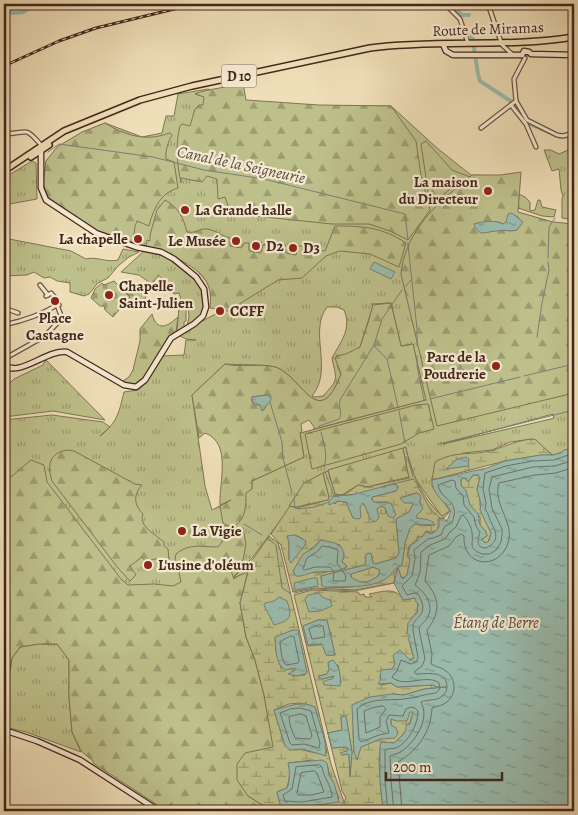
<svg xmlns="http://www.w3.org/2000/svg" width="578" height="815" font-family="Alegreya,serif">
	<defs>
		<pattern id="grass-tufts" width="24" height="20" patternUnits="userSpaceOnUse" patternTransform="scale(1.25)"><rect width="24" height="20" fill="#bec08b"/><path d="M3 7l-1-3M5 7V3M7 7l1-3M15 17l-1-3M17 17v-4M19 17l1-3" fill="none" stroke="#9c9c71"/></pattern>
		<pattern id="forest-firs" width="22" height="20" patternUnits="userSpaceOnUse" patternTransform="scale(1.25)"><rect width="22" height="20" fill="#bec08b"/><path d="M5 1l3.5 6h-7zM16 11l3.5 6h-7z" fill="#9c9c71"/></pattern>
		<pattern id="wetland-marsh" width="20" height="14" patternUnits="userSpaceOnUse" patternTransform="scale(1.25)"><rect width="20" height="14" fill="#bec08b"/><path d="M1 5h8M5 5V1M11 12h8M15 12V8" fill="none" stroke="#9c9c71"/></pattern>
		<pattern id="cemetery-stones" width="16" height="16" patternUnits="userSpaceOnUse" patternTransform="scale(1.25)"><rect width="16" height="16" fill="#bec08b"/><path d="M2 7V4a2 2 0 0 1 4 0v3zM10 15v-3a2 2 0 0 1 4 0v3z" fill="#9c9c71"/></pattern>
		<pattern id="water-ripples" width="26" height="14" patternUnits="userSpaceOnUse" patternTransform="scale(1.25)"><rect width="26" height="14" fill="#9abdb0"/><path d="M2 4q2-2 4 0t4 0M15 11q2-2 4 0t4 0" fill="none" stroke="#7f9a8f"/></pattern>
	</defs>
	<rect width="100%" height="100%" fill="#efdfb8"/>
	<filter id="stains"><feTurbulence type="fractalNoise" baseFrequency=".004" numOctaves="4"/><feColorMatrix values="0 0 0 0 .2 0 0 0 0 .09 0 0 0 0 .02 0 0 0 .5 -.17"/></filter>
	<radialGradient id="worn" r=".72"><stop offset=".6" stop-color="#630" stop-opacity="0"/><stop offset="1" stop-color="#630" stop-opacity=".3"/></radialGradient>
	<g fill="url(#grass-tufts)" stroke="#807454" fill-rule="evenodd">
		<path d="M208 89 243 101 319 106H391L437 148 471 175 499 176 518 204 519 194 525 197 530 202V211L535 210 538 200H540L542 207 556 210 554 217 542 216 518 208 517 212 561 225H574V448C566 449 561 453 553 455L532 439 510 442 492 450 463 453 432 477V486L450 511 442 517 415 478 407 453 332 471 308 484 252 558 216 594 59 643 42 644H57L69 660V697L72 732 81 752 26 732 4 727V674L10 671 12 658 20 647 38 644 4 630V420L52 415 103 422 110 427 100 436C117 423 119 413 124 392L138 390 146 383 163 356 184 355 186 340H196L186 339 178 335C185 331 214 314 218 313L209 284 190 263 156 248 134 245 106 235 46 183V161C63 141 81 133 105 123L142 137 162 133 166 116H174L178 94ZM391 303 401 346 413 344 425 400 300 433 304 457 252 481V489L212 510 205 486 192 395 225 364C237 365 265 364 275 367 302 375 318 434 341 374L337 365 360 347 372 309 373 305 371 304ZM327 307H337L344 310C352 329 341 341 332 358 336 380 340 378 323 396L315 397 312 396C334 369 308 332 327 307ZM553 414 554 418 551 419 443 444Z"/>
		<path d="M568 137H574V220L562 218V198L563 196 561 190 559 169 552 171 544 150H551L559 154 568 150Z"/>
		<path d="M32 161 36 163 37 199 4 205V178Z"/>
		<path d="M4 238 71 251 86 259C97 256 106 263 118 260L123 249 139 252 129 257 118 266 108 278 98 283 89 294 84 296 70 292V283L57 281 50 277 44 278 34 272 27 275 4 276Z"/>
		<path d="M144 251 161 255 170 260 201 285C205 307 208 313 187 326L189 317 188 307H186V321L184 322V327L177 331 179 307 183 305 179 293 174 294 167 282 158 275V277L155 279 153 285 139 275 121 272Z"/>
		<path d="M46 360 105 420 53 411 4 417V389L14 379 43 365Z"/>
	</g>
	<g fill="url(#forest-firs)" stroke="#807454" fill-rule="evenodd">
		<path d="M243 83 246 100 319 105 391 106 416 141 421 175 430 210 408 240 390 231 369 224H332L226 213 229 209 225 197 218 199 217 179 207 176 202 182 181 178V183C177 164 175 145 180 126L182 124 190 126 195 109 199 105H203L204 97 195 94C210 88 227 88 243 83Z"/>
		<path d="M105 123C122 134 143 141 163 135 165 135 168 133 170 133L172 135C168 142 165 151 166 159L174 162 178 188C160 193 153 210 149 226L137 221 135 226 133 243 105 236 63 208 48 197 43 183 46 161 57 147 82 132Z"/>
		<path d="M426 141 452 170 470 177 472 175H500L521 172 518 212 553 222 574 224V393L437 426 401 274C404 237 432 207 460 185L453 187 430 205 421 144ZM517 216C521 221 520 225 517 230 510 232 506 230 499 230 495 230 490 232 486 232L488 222H499L503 224Z"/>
		<path d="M165 200C179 208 183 217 187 232 195 234 200 228 207 229 215 230 222 236 230 238V246L241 248 244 243H249V251L261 253 263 245 269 243V246L275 247 276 243 285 244 286 253 296 255 298 246H303L302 255 306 256 310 249 325 251 335 226C363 226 382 227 406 243L399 267 370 254 340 251 326 256 302 278 278 280 228 311 210 308C211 299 211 289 206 281 197 265 163 251 146 246L147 240 150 241V235L157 210Z"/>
		<path d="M132 286 142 289 146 296 144 301 126 302 130 297 125 291Z"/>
		<path d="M391 303 401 346 413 344 426 400 314 429V427L309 420 301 424 302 431 300 433 304 457 252 481V489L246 493C246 505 246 520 233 527L243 528 246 544 243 560 231 571 234 579 242 573 248 571 240 603 246 637 255 660 264 695 274 748 248 796 272 811H167L93 763V761L81 751 72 732 69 697V660L57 644H39L20 647 12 658 10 671 4 674V481H6L31 460 44 465 47 482 121 579 128 585 154 584 173 586 181 582 179 573 180 570 175 560 176 554C189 543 202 547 218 547L222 542 223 526H229L223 523 220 506 231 500 220 505C219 482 232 443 205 433L199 438 192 395 225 364C240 368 261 363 275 367 302 375 318 434 341 374L335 358 337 356 346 354 360 347 368 323 373 305ZM267 395 271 397 264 410H262L260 405H255L252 402V397Z"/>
		<path d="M152 314C157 332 167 327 178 317L176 332 171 336 142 382C136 385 129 386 123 381L129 377 133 370 140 341V329Z"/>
		<path d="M428 404 434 429 419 433 401 444 312 469 305 434 416 405Z"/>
		<path d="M403 448 409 477 367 487 358 485 342 495 335 494 328 470Z"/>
		<path d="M67 450 74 451 135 484 142 485C133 495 134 505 143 514 138 526 156 535 164 542V546L168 549 169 560 154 559 146 562 142 557 130 566 136 575 130 581 118 568 52 481C47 466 49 453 67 450Z"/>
		<path d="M323 473 329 497 328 500 296 507 289 506 304 483Z"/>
	</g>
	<g fill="url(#wetland-marsh)" stroke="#807454" fill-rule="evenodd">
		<path d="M532 439 536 440 552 455H541L505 461 432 480 435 462C456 450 473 456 494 450 508 445 516 441 532 439Z"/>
		<path d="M406 447C409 469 424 501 442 516L450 511 445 517 438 519V530L431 533 426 531 422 537H417V540L409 546 407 556 410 560 407 575 403 578 401 576 398 568 395 573 394 583 354 590 314 588 293 592 281 545 271 534 290 506 297 508 328 500 329 497 323 473 328 471 335 494C344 497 350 491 358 485L367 487 409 478 403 448ZM396 491 372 497 373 502H388L386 513 385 508 381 506 377 509 365 506 362 503 353 518 346 502 338 501 335 504 334 496ZM417 493 421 504 416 516 417 518 433 522 434 525 423 526 415 524 410 528 405 543 402 565C391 570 393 574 384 579 372 586 335 590 322 586L321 576 365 565 372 556 373 563 376 564 396 558 399 553 396 519 409 512 413 504 408 495ZM295 535 303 539 289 560V540ZM321 540 340 545 344 555 342 562 347 566 346 568 321 573 293 571 299 564 301 558Z"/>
		<path d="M473 475H478L480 478 477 489 480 497V505L483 515 491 533 488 542 485 543 482 539 487 536 486 532 480 525V517L468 503 466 491 461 485V479L465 478 468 482Z"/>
		<path d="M269 536 278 543 280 549 331 764 344 802 346 798 342 791 294 595 312 590 358 592 360 595 364 594 365 597H372L369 594C382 592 396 586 403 600L415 598C420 607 419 611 411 618L410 645 414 658 395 664 392 669 380 675 381 685 391 683 397 687 433 685 437 687H447L424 689 404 695 392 694 353 729 354 752 357 759 361 747 380 739 396 728 391 725V719L411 711 413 712C410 725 405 734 394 743H381L379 762 383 811H346L347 807 344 803 338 808 302 811H272L248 796 237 780V764L245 753 273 747 264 695 255 660 246 637 240 603 248 572 233 578 253 559ZM318 620H327L335 655H326L323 644 308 646 303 626ZM293 630 305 675 292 676V671L296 669 295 668 291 669 281 668 276 651 275 638ZM328 665H338L341 683 332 679 335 676 322 679 319 676 327 674 330 670ZM301 703 315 707 327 753C316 755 298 748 285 746L274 710 289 704ZM342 716 346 717 352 752 350 775 349 755 348 754 342 755 341 753 348 751V749L345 747 332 748 328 733 342 730 341 718ZM313 760 328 767C329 778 336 788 339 799L313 806 281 807 277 792 287 788C289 780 291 770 288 763Z"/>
		<path d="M373 567 380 570 379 575C369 583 361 585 351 577V574Z"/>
	</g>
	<path fill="url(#cemetery-stones)" stroke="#807454" d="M114 281 130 297 113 317 105 310 104 306H100L91 298 95 289 102 283 104 285Z"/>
	<g fill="url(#water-ripples)" stroke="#778175" fill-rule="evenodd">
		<path d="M512 213 523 222 517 230C510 232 504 229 497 231 493 231 486 233 482 233 477 232 475 227 474 224 483 221 495 220 503 224L506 222 508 214Z"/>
		<path d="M374 262 395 272 391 279 370 269Z"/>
		<path d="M267 395 271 397V400L262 411 260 405 252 402V397Z"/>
		<path d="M574 448V811H383L380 782V747L381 742 394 743C400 738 407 733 406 725L410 724 413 712H410L407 721H396L391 719V725L396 728 398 733 395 738 380 739 361 747 357 760 354 752 352 705 370 697 392 694 404 695 424 689 447 687H437L433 685 397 687 391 683 378 684 380 681 381 670 392 669 395 664 393 655 400 650 410 660 414 658 410 643 408 639 410 636 407 633 408 623 418 612 417 608 419 605 416 602 415 598 403 600 394 583 398 568 401 577 403 579 407 575 410 559 408 555 410 546 418 540V537H422L426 532 431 534C438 530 440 528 439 520L443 518 447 521 451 511C445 502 431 493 432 480L487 468 505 461 541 455H553L561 453 564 450ZM473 475H478L480 478 477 489 481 504 480 510 491 533 489 541 485 543 482 539 487 536 486 532 480 525 478 514 470 505 466 491 461 485V479L465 478 468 482Z"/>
		<path d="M466 457 469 459 468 466 446 469 457 459Z"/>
		<path d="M393 484 397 485 398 489 396 491 372 497V500L374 502 391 503 396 515 393 518 388 516 385 508 381 506 377 509 379 518 375 522 370 519 365 506 363 503 360 507 361 517 359 519 353 518 346 502 338 501 329 505V501L334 496 351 495Z"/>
		<path d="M417 493 420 495 421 499 419 501 423 509 416 516 417 518C423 519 432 519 435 525L415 524 410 528 405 543 402 565C391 570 393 575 384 580 367 589 343 586 324 587L322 586 321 576 365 565 366 554 371 553 373 563 376 564 396 558 399 553 396 519 409 512 413 504 412 503H404L400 498ZM373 567 380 570 379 575C369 583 361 585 351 577V574Z"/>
		<path d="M295 535 306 541 305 545 291 563 289 560V543L287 536Z"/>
		<path d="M321 540 335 543 342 548 344 555 342 562 347 566C339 573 326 571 316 572 308 573 303 577 296 576L293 571 303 554 314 548Z"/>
		<path d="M313 578H317L318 586 295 590 294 583Z"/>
		<path d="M319 593 322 597 330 600 332 606 320 611 309 612 305 599 308 595Z"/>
		<path d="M279 597 287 601C293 617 290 621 274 625L264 605 265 603 274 601Z"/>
		<path d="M318 620H327L335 655H326L322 644 308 645 303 626Z"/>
		<path d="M293 630H298L307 673 298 676 288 674 295 670V668L285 670C275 664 276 648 275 637Z"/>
		<path d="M333 660C340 667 341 677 340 686L324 685 323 682 327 680 332 679 334 676 322 679 319 678V676L327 674 329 670 328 662Z"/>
		<path d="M296 704H306L315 707 325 742 326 756 303 749 290 750 285 746 274 710Z"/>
		<path d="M346 716 352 752 350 777 349 755 348 754 342 755 340 753 347 751 348 749 345 747 332 748 328 733 342 730 341 717Z"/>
		<path d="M322 760 327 763 329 775 334 783 339 802 302 807H281L277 792 287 788C290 780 290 771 288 763Z"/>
	</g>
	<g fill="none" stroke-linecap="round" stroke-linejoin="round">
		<g stroke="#6e7266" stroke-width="1">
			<path d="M322 546 329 547 338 550 337 563 346 576 345 581H333L334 572 330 567H315L305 570 303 569 307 558 318 551Z"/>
			<path d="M319 625 323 626 325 637 312 639 309 629Z"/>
			<path d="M291 636 294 637 299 661 298 663 286 665C281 659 281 650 280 642Z"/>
			<path d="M383 706 386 709 380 717V727L366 733 364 711 372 708Z"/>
			<path d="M300 708 311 711 320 743 319 748 304 744 292 745 290 743 280 713 290 709Z"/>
			<path d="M301 714 306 716 312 736 310 739 295 738 290 725 289 717Z"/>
			<path d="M320 765 322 767C324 779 332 786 332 797L302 802 285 801 283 795 292 789 296 767Z"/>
			<path d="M314 771 317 773 324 792 311 795H298L297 793 301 773Z"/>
			<path d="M388 811 385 781V750C388 748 392 749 396 748 409 742 418 724 418 711L415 708 411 707 406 709 403 716 389 715 386 721 389 733 379 735 361 742 359 739 357 709C370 697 388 701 404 699 415 698 425 694 436 693L440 689 439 683C426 673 404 689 392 677L397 671 401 660 411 664 416 662 418 658C417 649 414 639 413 630 411 615 432 618 418 594L414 593 407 595 402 586 412 576 415 559 414 550 428 539 433 538 441 535 445 526 452 523C461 498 442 503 438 485L452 480 455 481 456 488 463 496 464 505 474 517 476 526 480 532C478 539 475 548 486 548 499 542 497 534 492 524 489 519 489 514 485 509L486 503 483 489 485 473 506 466 532 461 554 460 574 453"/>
			<path d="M394 811 391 781 390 756C394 754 398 754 402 751 413 743 424 728 424 713 424 709 422 705 421 702 428 699 436 701 441 697 445 695 447 690 447 686 446 670 426 674 416 674L414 672 422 666 425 659 419 629C420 624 423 624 426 620 436 606 425 592 415 585L420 573 421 552 430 545 445 539 450 532 456 527 461 516 463 515C467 518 472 528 472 533 474 544 467 548 482 554H490L496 550 501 542 502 535V529L492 508 489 489 492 477 533 467 555 466 574 460"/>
			<path d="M402 811 398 762C418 750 431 732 432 708 437 706 442 706 447 702 457 694 456 678 446 671 441 667 436 667 431 664L432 654 427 630C441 612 440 598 425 581L429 555 449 546 456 537 461 534 464 536C462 567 499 571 508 543 515 522 492 504 499 483L535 475 556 473 574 467"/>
		</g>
		<g stroke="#778175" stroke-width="1">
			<path d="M48 152 59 144 153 157 204 170 264 179 405 214 408 240"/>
			<path d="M408 244 417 329"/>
			<path d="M548 258 549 227 555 218"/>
			<path d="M405 287 411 280"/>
			<path d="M537 337 542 303 549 270 548 262"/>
			<path d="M374 346 387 359 398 407"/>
			<path d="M417 346V332"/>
			<path d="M417 356V366L424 400H426"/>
			<path d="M524 376 574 364"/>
			<path d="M430 399 520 377"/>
			<path d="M270 402 282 442 283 458 292 493"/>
			<path d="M399 411 405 443"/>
			<path d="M320 428 319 426 339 419C343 413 338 406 340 400L374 345 382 319 402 290"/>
			<path d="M321 432C324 444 328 455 324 467"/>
			<path d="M439 444 574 410"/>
			<path d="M406 448 407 453"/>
			<path d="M408 459 413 477"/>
			<path d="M325 472 334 496 339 497"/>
			<path d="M384 486 414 479 430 509 441 519"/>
			<path d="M294 499 295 508 298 509 315 507 329 502"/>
			<path d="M244 524 262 535"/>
			<path d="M267 538 276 545 282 588 290 593"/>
			<path d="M294 593 314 589 355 591 394 583"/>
		</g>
		<g stroke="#9abdb0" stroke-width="4">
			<path d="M451 4 462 15H469"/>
			<path d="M4 13C15 11 26 17 30 4"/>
			<path d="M470 32 473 40"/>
			<path d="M474 48 478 74 480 81 512 102 520 114"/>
			<path d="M525 122 560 137"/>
		</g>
		<g stroke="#6e5544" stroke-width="5.5">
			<g id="street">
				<path d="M445 4 460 19 468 43"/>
				<path d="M488 4 501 42"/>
				<path d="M500 43 513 55"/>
				<path d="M525 58 514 79 516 101 527 120 557 135 563 136 574 133"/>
				<path d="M511 105 526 124 536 147"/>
				<path d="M481 128 516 101"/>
				<path d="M4 129 8 134C31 130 27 130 42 146"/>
				<path d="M40 285 48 295"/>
				<path d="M46 296 51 293 57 300 59 305"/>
				<path d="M4 308 18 313"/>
				<path d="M4 325C22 321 41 315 57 305L62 318 45 336 4 359"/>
			</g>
		</g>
		<g stroke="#43271d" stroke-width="7">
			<g id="secondary">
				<path d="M443 44 446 51 453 55H522"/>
				<path d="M522 55 524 51 529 52 531 54 574 55"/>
				<path d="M4 365C19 378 47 349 67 352L124 385 136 387 145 380 171 338 194 324 203 316 206 307 204 289 196 277 174 259 161 252 136 247 96 233 46 200 41 188V149"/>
				<path d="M4 730 37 741 80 760 159 811"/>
			</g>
		</g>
		<g stroke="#43271d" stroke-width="8">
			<g id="primary">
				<path d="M31 157 49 145"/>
				<path d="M4 171 64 131 140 100 192 86 370 48C438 39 507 48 574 37"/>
			</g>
		</g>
		<use href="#street" stroke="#f5ead1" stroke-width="3"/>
		<use href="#secondary" stroke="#f5ead1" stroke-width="4.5"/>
		<use href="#primary" stroke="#efdfb8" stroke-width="5"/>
		<g stroke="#43271d" stroke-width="3">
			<path id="rail" d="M4 66 59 41 96 28 195 4"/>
		</g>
		<use href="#rail" stroke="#f5ead1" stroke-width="1" stroke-dasharray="4" stroke-linecap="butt"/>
	</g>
	<g fill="#8f2418" stroke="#f5ead1" stroke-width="2">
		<circle cx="488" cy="191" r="5"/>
		<circle cx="185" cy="210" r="5"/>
		<circle cx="138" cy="239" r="5"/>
		<circle cx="236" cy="241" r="5"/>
		<circle cx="256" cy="246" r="5"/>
		<circle cx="293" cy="248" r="5"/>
		<circle cx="109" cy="295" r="5"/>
		<circle cx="55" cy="301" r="5"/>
		<circle cx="220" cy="311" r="5"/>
		<circle cx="496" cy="366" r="5"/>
		<circle cx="182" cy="531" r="5"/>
		<circle cx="148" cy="565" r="5"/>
	</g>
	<g text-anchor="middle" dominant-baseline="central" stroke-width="4.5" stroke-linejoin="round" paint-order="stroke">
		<rect fill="#f5ead1" stroke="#786253" stroke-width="1" x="221.5" y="64.5" width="35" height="23" rx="4"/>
		<g font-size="14" font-weight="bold" fill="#43271d">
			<text x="239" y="76">D 10</text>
		</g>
		<g font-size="15" fill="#43271d" stroke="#f5ead1">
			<text transform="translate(488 29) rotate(-2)">Route de Miramas</text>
		</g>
		<g font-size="15" font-weight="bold" fill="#43271d" stroke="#f5ead1" text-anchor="start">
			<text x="478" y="182" text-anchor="end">La maison<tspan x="478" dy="17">du Directeur</tspan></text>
			<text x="195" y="210">La Grande halle</text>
			<text x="128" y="239" text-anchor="end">La chapelle</text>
			<text x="226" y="241" text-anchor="end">Le Musée</text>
			<text x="266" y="246">D2</text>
			<text x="303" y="248">D3</text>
			<text x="119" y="286">Chapelle<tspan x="119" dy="17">Saint-Julien</tspan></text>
			<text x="230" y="311">CCFF</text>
			<text x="55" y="318" text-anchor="middle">Place<tspan x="55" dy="17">Castagne</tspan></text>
			<text x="486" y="357" text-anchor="end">Parc de la<tspan x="486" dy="17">Poudrerie</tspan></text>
			<text x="192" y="531">La Vigie</text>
			<text x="158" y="565">L'usine d'oléum</text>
		</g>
		<g font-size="16" font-style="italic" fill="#594c42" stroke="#f5ead1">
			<text transform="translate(241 165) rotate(12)">Canal de la Seigneurie</text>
			<text x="496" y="623">Étang de Berre</text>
		</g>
	</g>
	<rect width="578" height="815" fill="none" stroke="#efdfb8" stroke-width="20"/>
	<rect x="5" y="5" width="568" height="805" fill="none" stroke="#43271d" stroke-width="2.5"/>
	<rect x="10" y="10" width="558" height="795" fill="none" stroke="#43271d"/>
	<path d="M386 772v8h116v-8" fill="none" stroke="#43271d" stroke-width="2.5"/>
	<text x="393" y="772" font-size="15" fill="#43271d" stroke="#f5ead1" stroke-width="4" paint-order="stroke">200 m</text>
	<rect width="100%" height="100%" filter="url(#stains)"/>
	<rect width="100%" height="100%" fill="url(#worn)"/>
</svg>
